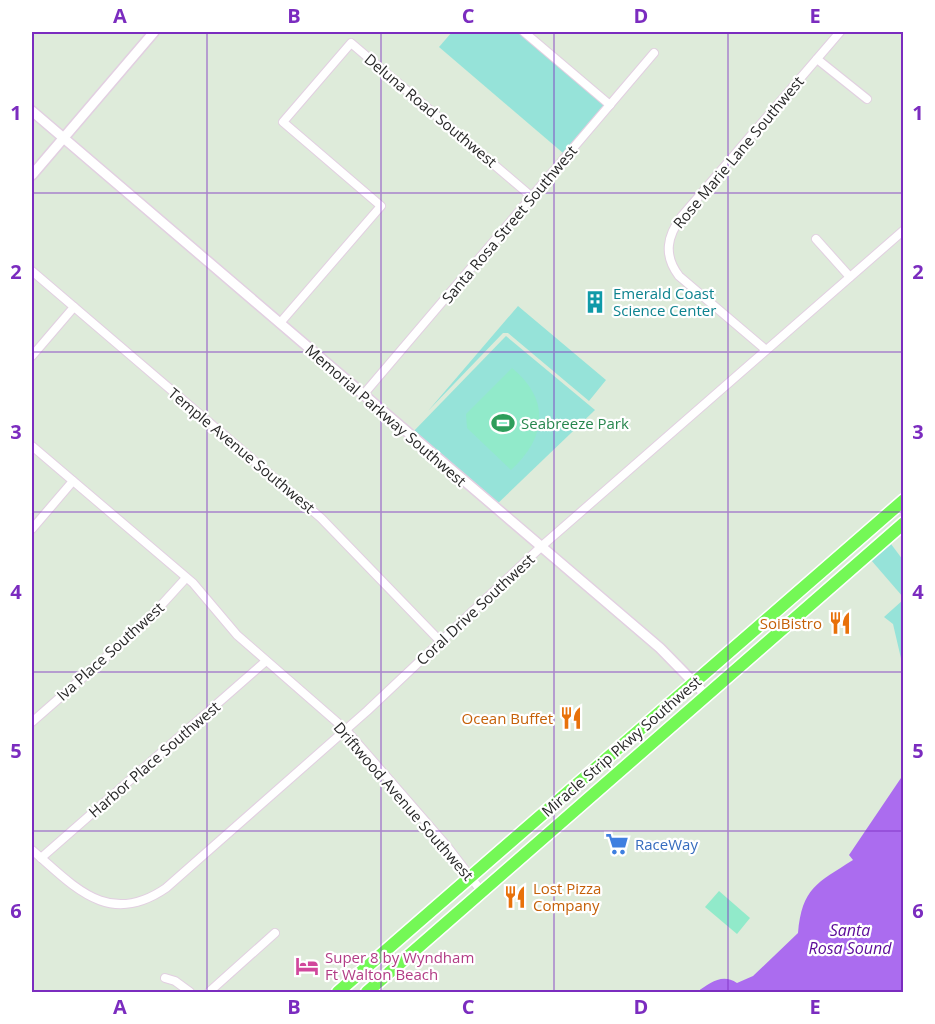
<svg xmlns="http://www.w3.org/2000/svg" width="935" height="1024" font-family="'Open Sans',sans-serif">
	<rect width="100%" height="100%" fill="#deebda"/>
	<g fill="#96e3d9">
		<path d="M452 32H518L604 105 563 153 439 47Z"/>
		<path d="M518 306 606 380 589 401 508 333H503L428 411Z"/>
		<path d="M506 336 595 410 494 507 410 435Z"/>
		<path d="M891 544 903 560V597L871 560Z"/>
		<path d="M903 600V667L893 624 884 617Z"/>
	</g>
	<g fill="#91eaca">
		<path d="M512 368C551 400 546 438 511 470L467 428 466 414Z"/>
		<path d="M719 891 750 918 737 934 705 907Z"/>
	</g>
	<path fill="#ab6cef" d="M903 775V992H697C710 983 722 973 737 983L753 976 798 933C802 888 817 883 853 860L849 855Z"/>
	<g fill="none" stroke-linecap="round" stroke-linejoin="round">
		<g stroke="#e2cfe1" stroke-width="10">
			<g id="minor">
				<path d="M524 32 610 105"/>
				<path d="M817 59 867 99"/>
				<path d="M816 239 850 277"/>
				<path d="M32 271 321 518 441 642"/>
				<path d="M280 323 381 206 283 122 351 43 532 197"/>
				<path d="M766 350 679 276C663 255 667 236 682 216L840 32"/>
				<path d="M32 356 74 307"/>
				<path d="M363 395 654 53"/>
				<path d="M32 446 193 583 237 635 346 730 446 845 482 892"/>
				<path d="M32 529 73 481"/>
				<path d="M32 722 145 623 186 578"/>
				<path d="M32 850C74 886 108 928 166 888L367 711 543 545 904 230"/>
				<path d="M41 858 266 661"/>
				<path d="M165 978 175 981 190 992"/>
				<path d="M209 992 275 933"/>
			</g>
		</g>
		<g stroke="#e2cfe1" stroke-width="12">
			<g id="tertiary">
				<path d="M32 111 660 648 706 695"/>
				<path d="M32 175 154 32"/>
			</g>
		</g>
		<g stroke="#fff" stroke-width="15">
			<g id="trunk">
				<path d="M338 992 904 500"/>
				<path d="M367 992 904 523"/>
			</g>
		</g>
		<use href="#minor" stroke="#fff" stroke-width="8"/>
		<use href="#tertiary" stroke="#fff" stroke-width="9"/>
		<use href="#trunk" stroke="#74f856" stroke-width="12"/>
	</g>
	<path fill="none" stroke="#7b2cbf" stroke-width="1.5" stroke-opacity="0.55" d="M207 32V992M381 32V992M554 32V992M728 32V992M32 193H904M32 352H904M32 512H904M32 672H904M32 831H904"/>
	<defs>
		<g id="building-bare" transform="scale(1.8)"><path d="M-4-6H4V6H1V3H-1V6H-4ZM-2.5-4.3h1.7v1.8h-1.7ZM.8-4.3h1.7v1.8H.8ZM-2.5-1h1.7V.8h-1.7ZM.8-1h1.7V.8H.8Z" fill="#0f9aa8" stroke="#fff" stroke-width="2.5" paint-order="stroke"/></g>
		<g id="stadium-bare" transform="scale(1.8)"><path d="M0-5a6.5 5 0 1 0 0 10a6.5 5 0 1 0 0-10ZM-3.5-1.8h7v3.6h-7Z" fill="#2e9e5b" stroke="#fff" stroke-width="2.5" paint-order="stroke"/></g>
		<g id="restaurant-bare" transform="scale(1.8)"><path d="M-5-6h1v4h1v-4h1v4h1v-4h1v5L-1.5 .5V6h-2V.5L-5-1ZM5-6V6H3V1.5H1.5Q1.5-4 5-6Z" fill="#e8710a" stroke="#fff" stroke-width="2.5" paint-order="stroke"/></g>
		<g id="supermarket-bare" transform="scale(1.8)"><path d="M-6-5.5h2.5l.6 2H6L4.5 2H-2.5L-4.4-4H-6ZM-1.5 3.2a1.3 1.3 0 1 0 .1 0ZM3 3.2a1.3 1.3 0 1 0 .1 0Z" fill="#3f7fe0" stroke="#fff" stroke-width="2.5" paint-order="stroke"/></g>
		<g id="hotel-bare" transform="scale(1.8)"><path d="M-6-4.5h1.5V1H6V5H4.5V3h-9V5H-6ZM-4 0a1.8 1.8 0 1 1 3.6 0ZM.5 0V-2.5h3Q6-2.5 6 0Z" fill="#d1479c" stroke="#fff" stroke-width="2.5" paint-order="stroke"/></g>
	</defs>
	<g fill-rule="evenodd">
		<use href="#building-bare" x="595" y="302"/>
		<use href="#stadium-bare" x="503" y="423"/>
		<use href="#restaurant-bare" x="840" y="623"/>
		<use href="#restaurant-bare" x="571" y="718"/>
		<use href="#supermarket-bare" x="617" y="844"/>
		<use href="#restaurant-bare" x="515" y="897"/>
		<use href="#hotel-bare" x="307" y="966"/>
	</g>
	<g text-anchor="middle" dominant-baseline="central" stroke-width="4.5" stroke-linejoin="round" paint-order="stroke">
		<g font-size="15" fill="#292929" stroke="#fff">
			<text transform="translate(431 110) rotate(40)">Deluna Road Southwest</text>
			<text transform="translate(738 152) rotate(-50)">Rose Marie Lane Southwest</text>
			<text transform="translate(509 224) rotate(-50)">Santa Rosa Street Southwest</text>
			<text transform="translate(386 415) rotate(41)">Memorial Parkway Southwest</text>
			<text transform="translate(242 450) rotate(40)">Temple Avenue Southwest</text>
			<text transform="translate(475 609) rotate(-43)">Coral Drive Southwest</text>
			<text transform="translate(110 651) rotate(-42)">Iva Place Southwest</text>
			<text transform="translate(621 746) rotate(-41)">Miracle Strip Pkwy Southwest</text>
			<text transform="translate(154 759) rotate(-41)">Harbor Place Southwest</text>
			<text transform="translate(404 801) rotate(49)">Driftwood Avenue Southwest</text>
		</g>
		<g font-size="15" fill="#0d838f" stroke="#fff" text-anchor="start">
			<text x="613" y="293">Emerald Coast<tspan x="613" dy="17">Science Center</tspan></text>
		</g>
		<g font-size="15" fill="#27864d" stroke="#fff" text-anchor="start">
			<text x="521" y="423">Seabreeze Park</text>
		</g>
		<g font-size="15" fill="#c56008" stroke="#fff" text-anchor="end">
			<text x="822" y="623">SoiBistro</text>
			<text x="553" y="718">Ocean Buffet</text>
			<text x="533" y="888" text-anchor="start">Lost Pizza<tspan x="533" dy="17">Company</tspan></text>
		</g>
		<g font-size="15" fill="#366cbe" stroke="#fff" text-anchor="start">
			<text x="635" y="844">RaceWay</text>
		</g>
		<g font-size="15" fill="#b23c85" stroke="#fff" text-anchor="start">
			<text x="325" y="957">Super 8 by Wyndham<tspan x="325" dy="17">Ft Walton Beach</tspan></text>
		</g>
		<g font-size="16" font-style="italic" fill="#5c0c99" stroke="#fff">
			<text x="850" y="930">Santa<tspan x="850" dy="18">Rosa Sound</tspan></text>
		</g>
	</g>
	<rect width="935" height="1024" fill="none" stroke="#ffffff" stroke-width="66"/>
	<rect x="33" y="33" width="869" height="958" fill="none" stroke="#7b2cbf" stroke-width="2"/>
	<g font-size="20" text-anchor="middle" font-weight="bold" fill="#7b2cbf">
		<text x="120" y="23">A</text>
		<text x="294" y="23">B</text>
		<text x="468" y="23">C</text>
		<text x="641" y="23">D</text>
		<text x="815" y="23">E</text>
		<text x="16" y="120">1</text>
		<text x="918" y="120">1</text>
		<text x="16" y="279">2</text>
		<text x="918" y="279">2</text>
		<text x="16" y="439">3</text>
		<text x="918" y="439">3</text>
		<text x="16" y="599">4</text>
		<text x="918" y="599">4</text>
		<text x="16" y="758">5</text>
		<text x="918" y="758">5</text>
		<text x="16" y="918">6</text>
		<text x="918" y="918">6</text>
		<text x="120" y="1014">A</text>
		<text x="294" y="1014">B</text>
		<text x="468" y="1014">C</text>
		<text x="641" y="1014">D</text>
		<text x="815" y="1014">E</text>
	</g>
</svg>
